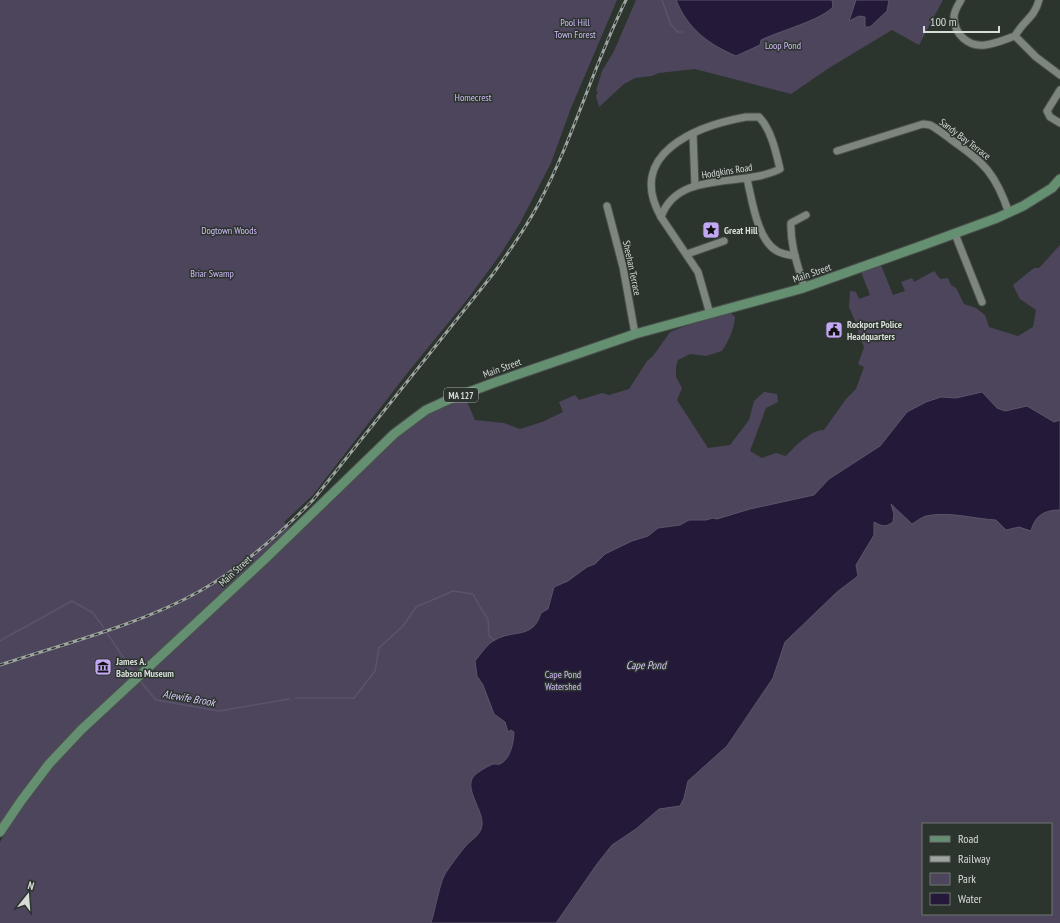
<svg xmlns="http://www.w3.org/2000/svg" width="1060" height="923" font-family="'PT Sans Narrow',sans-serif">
	<rect width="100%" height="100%" fill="#2c342e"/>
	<g fill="#4d455b" fill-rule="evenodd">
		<path d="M0 0H617L571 108 551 163 520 223 502 252 470 296 405 376 313 495 284 522 296 534 385 448 417 420 436 409 465 397 475 420 504 423 520 429 542 422 563 412 559 402 575 395 579 400 602 393 609 395 629 389 647 361 653 356 670 332 700 320 730 312 735 317C734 330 729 340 722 351L706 356 690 354 678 360 676 367V377L682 388 677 400 708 448 730 445 749 420 754 401 764 392 777 394 778 402 766 408 750 451 762 458 776 453 786 456C794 447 812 429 824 430L846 399 856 389 864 367 858 364 864 347 858 334V328L849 307 850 291 856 292 859 299 870 295 861 272 881 265 893 295 905 291 901 282 912 278 914 282 934 271 940 279 948 278 951 285 956 288 964 304 976 308 985 315 989 327 1018 336 1033 327 1036 310 1020 299 1013 285 1034 268H1039L1060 245V923H0V842L15 817 6 815 0 824ZM923 824H1051V914H923Z"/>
		<path d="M636 0H943L919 45 892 30 829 68 791 94 695 69 659 73 652 76 635 78 624 84 599 107 596 96 598 92 596 91 602 71 614 51Z"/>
	</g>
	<g fill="#251939" stroke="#5a5469">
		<path d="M676 0H832L833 7C819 21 782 30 761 40L760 45 736 56C708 44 688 29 676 0Z"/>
		<path d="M856 0H889L887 11 870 27H865V17L859 16 849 21Z"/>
		<path d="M982 392 997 408 1005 411 1027 406 1054 422 1060 420V510C1045 510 1035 515 1031 531L1019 527 1006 530 996 520C974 519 949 511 926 516 922 517 917 521 912 524L891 504 894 514 893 522C885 528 882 526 874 522V535L856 565 858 576 837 592 785 642 773 678 727 746 688 781 684 798 680 806 659 809 636 829 612 845 597 864 556 923H431C435 910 439 887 444 876 447 870 459 854 464 848 470 840 481 836 482 825 484 811 463 788 474 776 476 773 491 764 494 764 498 764 496 765 500 764 510 760 514 742 514 732L511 730 508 732 505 722 494 714 483 685 477 676 475 661C481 654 487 644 495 640 513 629 533 640 541 613L548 609 554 587 568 581 587 567 595 564 605 554 632 541 648 536 658 528 680 525 689 520H706L713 518 717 519 750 509 814 495 829 479 880 446 907 412 926 402 941 397 956 398Z"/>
	</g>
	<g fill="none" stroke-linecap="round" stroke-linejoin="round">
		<g stroke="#5a5469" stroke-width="1.5">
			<path d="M662 0 671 25 678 32H682"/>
			<path d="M18 631 72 601 93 613 104 628"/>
			<path d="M107 633 133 672"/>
			<path d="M0 641 17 631"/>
			<path d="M141 682 156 700 219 711 289 699"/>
			<path d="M296 698H354L375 671 379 648 403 626 416 607 453 591 473 594 483 612 488 619 489 636 494 640"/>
		</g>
		<g stroke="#4b524c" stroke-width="9">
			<g id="minor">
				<path d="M961 0C958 5 954 11 954 17 954 34 968 47 985 45 995 44 1006 39 1015 36 1023 21 1035 17 1039 0"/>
				<path d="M1015 36 1036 57 1060 75"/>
				<path d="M1060 90 1047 111 1050 117 1060 123"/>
				<path d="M746 117H759C771 129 776 152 780 169 743 188 678 169 661 217 625 154 696 126 746 117Z"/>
				<path d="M693 134 695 186"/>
				<path d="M837 151 923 124 930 125C938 129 945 135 953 141 985 163 996 175 1009 213"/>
				<path d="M747 179C752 199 757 240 777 251 782 254 789 255 795 256"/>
				<path d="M607 206 623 267 635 334"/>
				<path d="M661 217 698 272 710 314"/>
				<path d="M955 234 982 302"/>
				<path d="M687 254 724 241"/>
				<path d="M804 287C798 266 790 245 791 223L806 215"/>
			</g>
		</g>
		<g stroke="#4b524c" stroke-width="11">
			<path id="major" d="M0 832 21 801 49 764 81 730 265 559 394 434 426 410 450 399 496 382 635 334 800 289 918 247 997 218 1023 206 1052 188 1060 179"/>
		</g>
		<use href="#minor" stroke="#7c857e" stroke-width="7"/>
		<use href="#major" stroke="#658f71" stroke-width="9"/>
		<g stroke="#9ea4a0" stroke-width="3">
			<path id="rail" d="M0 665C63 644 142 624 200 591 242 567 279 535 313 500L493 274C509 252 525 229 538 205 573 140 593 66 626 0"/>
		</g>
		<use href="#rail" stroke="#2c342e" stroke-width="1.5" stroke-dasharray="4.5" stroke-linecap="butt"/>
	</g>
	<defs>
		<g id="sight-square" transform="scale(0.9)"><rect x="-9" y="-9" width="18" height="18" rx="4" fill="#c2a8f2" stroke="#2c342e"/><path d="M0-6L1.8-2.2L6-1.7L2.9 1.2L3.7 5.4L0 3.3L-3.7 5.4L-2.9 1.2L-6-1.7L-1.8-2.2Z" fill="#111"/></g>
		<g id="civic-square" transform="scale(0.9)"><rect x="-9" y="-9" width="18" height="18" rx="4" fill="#c2a8f2" stroke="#2c342e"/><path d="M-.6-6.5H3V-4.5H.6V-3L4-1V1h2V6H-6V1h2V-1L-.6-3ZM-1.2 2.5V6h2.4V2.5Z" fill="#111"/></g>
		<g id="museum-square" transform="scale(0.9)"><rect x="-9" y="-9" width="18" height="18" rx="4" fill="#c2a8f2" stroke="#2c342e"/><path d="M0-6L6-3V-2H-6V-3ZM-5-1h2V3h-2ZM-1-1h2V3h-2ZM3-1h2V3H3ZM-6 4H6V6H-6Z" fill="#111"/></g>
	</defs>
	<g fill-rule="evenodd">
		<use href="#sight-square" x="711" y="230"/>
		<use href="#civic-square" x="834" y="330"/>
		<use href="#museum-square" x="103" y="667"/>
	</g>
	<g text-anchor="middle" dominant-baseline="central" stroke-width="3" stroke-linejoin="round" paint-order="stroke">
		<rect fill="#2c342e" stroke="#a4aaa5" stroke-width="1" x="444" y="388" width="34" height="14" rx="3"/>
		<g font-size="9" font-weight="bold" fill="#d7dcd8">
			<text x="461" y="395">MA 127</text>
		</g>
		<g font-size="10" fill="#d0baf9" stroke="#2c342e">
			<text x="575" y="22">Pool Hill<tspan x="575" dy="12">Town Forest</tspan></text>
			<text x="783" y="45">Loop Pond</text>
			<text x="473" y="97">Homecrest</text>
			<text x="229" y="230">Dogtown Woods</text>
			<text x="212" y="273">Briar Swamp</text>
			<text x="563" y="674">Cape Pond<tspan x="563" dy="12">Watershed</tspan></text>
		</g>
		<g font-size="10" fill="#d7dcd8" stroke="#2c342e">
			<text transform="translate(965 139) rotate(37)">Sandy Bay Terrace</text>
			<text transform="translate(727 171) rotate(-9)">Hodgkins Road</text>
			<text transform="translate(632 268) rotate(78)">Sheehan Terrace</text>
			<text transform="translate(812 273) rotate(-19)">Main Street</text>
			<text transform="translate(502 368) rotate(-20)">Main Street</text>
			<text transform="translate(235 571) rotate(-43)">Main Street</text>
		</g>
		<g font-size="10" font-weight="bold" fill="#d7dcd8" stroke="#2c342e" text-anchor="start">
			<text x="724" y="230">Great Hill</text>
			<text x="847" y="324">Rockport Police<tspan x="847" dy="12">Headquarters</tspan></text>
			<text x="116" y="661">James A.<tspan x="116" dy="12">Babson Museum</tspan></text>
		</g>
		<g font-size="11" font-style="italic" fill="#d7c6f9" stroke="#2c342e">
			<text x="646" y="665">Cape Pond</text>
			<text transform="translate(189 698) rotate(10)">Alewife Brook</text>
		</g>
	</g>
	<rect x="922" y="823" width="130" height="92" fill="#2c342e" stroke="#707772"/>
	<rect x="930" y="836" width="20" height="6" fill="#658f71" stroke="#707772"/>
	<text x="958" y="843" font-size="12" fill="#d7dcd8">Road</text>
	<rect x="930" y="856" width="20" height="6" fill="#9ea4a0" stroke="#707772"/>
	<text x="958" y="863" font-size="12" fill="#d7dcd8">Railway</text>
	<rect x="930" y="873" width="20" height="12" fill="#4d455b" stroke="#707772"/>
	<text x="958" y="883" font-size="12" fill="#d7dcd8">Park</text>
	<rect x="930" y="893" width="20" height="12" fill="#251939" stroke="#707772"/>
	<text x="958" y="903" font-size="12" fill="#d7dcd8">Water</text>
	<g transform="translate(28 895) rotate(17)" stroke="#2c342e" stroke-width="3" paint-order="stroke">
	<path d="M0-3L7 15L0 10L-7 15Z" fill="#d7dcd8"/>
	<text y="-6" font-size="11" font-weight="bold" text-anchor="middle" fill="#d7dcd8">N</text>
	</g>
	<path d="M924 26v6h75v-6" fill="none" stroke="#d7dcd8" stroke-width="2"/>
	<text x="930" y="26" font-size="12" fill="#d7dcd8" stroke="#2c342e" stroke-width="3" paint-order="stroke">100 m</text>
</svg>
